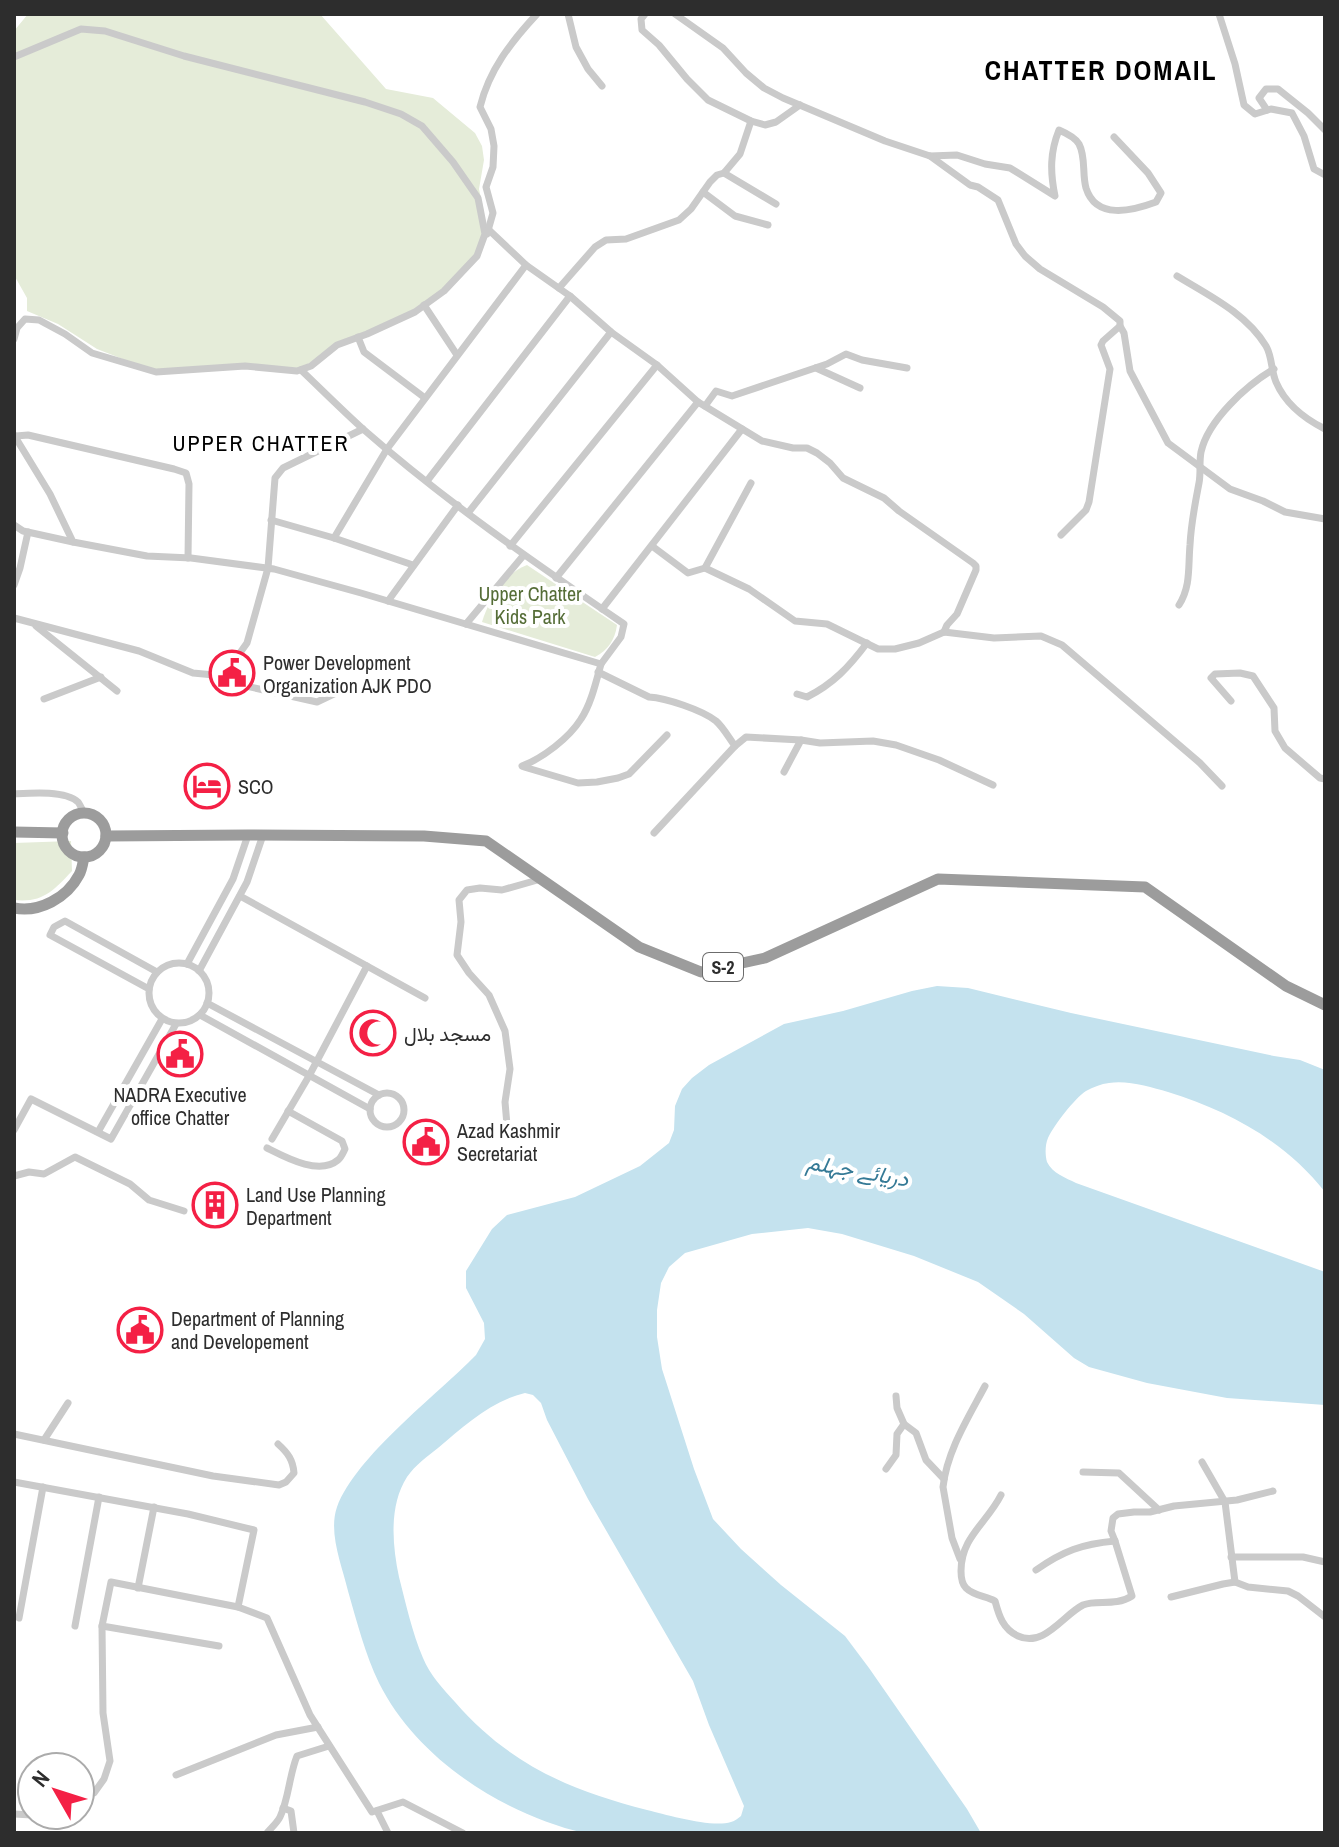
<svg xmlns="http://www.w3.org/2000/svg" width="1339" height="1847" font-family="'Archivo Narrow',Vazirmatn,sans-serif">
	<rect width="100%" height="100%" fill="#fff"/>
	<g fill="#e5ecd9">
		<path d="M28 14H320L386 89 433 98 475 133 482 146 484 160 479 189 484 212 485 234 477 256 444 291 415 312 337 345 297 371 245 366 156 372 97 349 58 324 27 311V298L14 275V31Z"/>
		<path d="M527 565 617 625C615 640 608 650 595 657L482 622C488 601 505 573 527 565Z"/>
		<path d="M71 841 72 871C53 891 43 903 14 900V843Z"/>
	</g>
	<path fill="#c4e2ee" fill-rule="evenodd" d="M937 986 968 988 1071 1013 1274 1056 1300 1060 1325 1070V1192C1285 1141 1229 1111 1168 1092 1150 1087 1128 1080 1109 1083 1101 1084 1093 1087 1086 1091 1075 1098 1054 1125 1048 1138 1045 1145 1045 1155 1047 1162 1052 1173 1066 1178 1076 1183L1325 1272V1405L1227 1398 1147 1383 1089 1367 1074 1358 1024 1314 978 1282 914 1256 842 1234 808 1228 752 1234 685 1253 669 1267 661 1283 657 1310V1337L662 1369 694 1469 713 1519 741 1549 781 1585 845 1636 869 1668 967 1809 981 1833H584C503 1814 417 1759 379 1683 365 1654 357 1622 348 1591 342 1565 328 1533 337 1507 356 1456 437 1395 476 1355L485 1339 484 1323 466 1288V1271L492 1229 507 1215 575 1197 640 1166 669 1143 674 1130 675 1106 682 1089 692 1078 709 1065 784 1024 843 1011 912 991ZM525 1393 533 1395 541 1403 547 1420 588 1499 693 1681 709 1725 744 1806 741 1816C738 1818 735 1821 731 1822 712 1828 667 1815 647 1810 569 1790 509 1764 455 1702 443 1689 430 1675 423 1658 412 1632 406 1604 399 1577 392 1544 389 1505 407 1477 415 1465 428 1456 438 1448 464 1426 491 1401 525 1393Z"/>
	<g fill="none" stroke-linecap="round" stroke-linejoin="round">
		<g stroke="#cacaca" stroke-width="7">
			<path d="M568 14 576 47 588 69 602 86"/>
			<path d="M645 14 641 19 642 30 659 45 687 79 708 100 751 121 765 125 776 122 800 105"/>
			<path d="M675 14 723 48 746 73 764 88 783 98 885 141 930 156 957 155 985 164 1010 168 1055 196C1050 172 1050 152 1059 130 1066 133 1075 137 1079 144 1086 157 1082 174 1086 188 1096 220 1132 211 1156 202L1161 193 1148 173 1114 137"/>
			<path d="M1219 14 1235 64 1244 105 1255 114 1271 109 1292 113 1304 136 1314 169 1325 175"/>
			<path d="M14 57 81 29 105 31 184 56 365 102 401 114 422 126 453 162 478 198 485 234 477 256 444 291 415 312 367 334 337 345 311 366 297 371 245 366 156 372 92 353 65 334 39 320 25 319 17 328 14 339"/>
			<path d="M1267 110 1259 98 1266 89H1278L1308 113 1325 130"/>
			<path d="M930 156 970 185 978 187 998 200 1016 244 1025 256 1040 269 1103 307 1120 321V326L1103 341 1101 345 1110 369 1089 502 1086 510 1061 535"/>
			<path d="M724 173 776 204"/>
			<path d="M703 192 735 216 768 225"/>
			<path d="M489 230 526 265 570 296 611 332 657 365 698 402 762 441 793 448H807L817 453 830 463 843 478 884 498 899 511 973 563 976 566V570L957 614 947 625 944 632"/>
			<path d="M487 234 493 213 486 187 493 167 494 146 491 129 480 107C489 70 511 42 537 14"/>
			<path d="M1177 276C1208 295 1246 313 1266 346 1272 356 1271 370 1276 382 1285 403 1305 419 1325 429"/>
			<path d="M559 288 595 247 606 240 626 239 679 220 691 209 710 182 717 175 724 173 740 154 751 121"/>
			<path d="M424 305 457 355"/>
			<path d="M1120 326 1124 333 1130 371 1168 443 1230 489 1263 501 1285 512 1325 519"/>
			<path d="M358 337 364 352 425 398"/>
			<path d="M816 368 860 388"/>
			<path d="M301 370C322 390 342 410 363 429 445 501 535 563 624 624L621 637 601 664"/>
			<path d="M705 406 716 391 732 396 827 364 846 354 862 360 907 368"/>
			<path d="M14 435 50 494 73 542 147 556 191 558 274 569 361 593 601 664C596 682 591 704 581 719 569 738 543 758 522 766"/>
			<path d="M16 436 28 435 174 469 186 473 189 484 188 558"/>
			<path d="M427 481 570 296"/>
			<path d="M468 513 611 332"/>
			<path d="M271 520 334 538 413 565"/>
			<path d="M14 525 23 531 73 542"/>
			<path d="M334 538 387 449 526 265"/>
			<path d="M510 546 657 365"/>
			<path d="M652 546 688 573 705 568 751 483"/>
			<path d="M705 568 749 589 795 621 827 624 878 649H895L919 643 944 632 994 638 1041 636 1062 645 1200 763 1222 786"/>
			<path d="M556 578 698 402"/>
			<path d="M14 585 20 568 28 532"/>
			<path d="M388 601 458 505"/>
			<path d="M1179 605C1191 586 1188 567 1190 545 1191 523 1195 504 1199 483 1201 473 1199 462 1201 452 1208 420 1247 385 1274 369"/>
			<path d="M602 609 742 429"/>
			<path d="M14 618 139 651 193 673 214 675 232 664 247 643 268 568 275 478 283 468 363 429"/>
			<path d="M466 624 523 556"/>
			<path d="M36 626 117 691"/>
			<path d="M222 670 237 684 317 702 338 692"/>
			<path d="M598 672 649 697C666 698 702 710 716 721 723 727 729 738 735 746L654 833"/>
			<path d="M797 694 807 697C833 684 849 667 867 643"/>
			<path d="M44 699 101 677"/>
			<path d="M1231 701 1211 678 1215 674 1240 673 1253 676 1274 708 1275 731 1285 748 1320 778 1325 779"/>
			<path d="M735 746 746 737 801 740"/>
			<path d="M524 767 578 783 597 782 618 778 629 774 667 735"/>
			<path d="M784 772 801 740 820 743 873 741 896 745 939 760 993 785"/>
			<path d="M14 794C30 793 65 790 78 802 79 803 83 811 84 813"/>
			<path d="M240 896 425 998"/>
			<circle cx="179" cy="993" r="30"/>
			<path d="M187 964 233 879 248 835"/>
			<path d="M199 971 247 882 263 835"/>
			<path d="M149 989 50 935 54 927 65 921 157 972"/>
			<path d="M207 1003 379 1095"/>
			<path d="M200 1015 370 1109"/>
			<circle cx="387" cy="1110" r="17"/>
			<path d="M507 1125 505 1102 510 1069 505 1031 489 995 469 973 457 955 461 922 459 900 467 890 480 888 502 890 541 879"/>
			<path d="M14 1130 31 1099 111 1139 176 1024"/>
			<path d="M98 1132 162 1019"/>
			<path d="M272 1139 309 1076 367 966"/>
			<path d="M267 1148C285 1157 319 1176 338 1160 341 1158 343 1153 345 1149L342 1141 288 1111"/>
			<path d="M14 1176 29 1172 44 1174 75 1157 130 1184 149 1200 184 1211"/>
			<path d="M896 1396 897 1408 904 1424 916 1433 926 1460 944 1479"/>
			<path d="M14 1434 213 1476 279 1485 286 1482 294 1473C293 1460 288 1453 278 1444"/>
			<path d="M44 1440 68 1403"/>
			<path d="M1202 1462 1225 1502 1235 1582"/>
			<path d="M886 1469 896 1455 897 1434 904 1424"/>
			<path d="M1083 1472 1119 1473 1159 1510"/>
			<path d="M14 1482 188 1514 254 1530 238 1607 267 1618 310 1715 372 1812 403 1802 463 1833"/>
			<path d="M1001 1495C987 1523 961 1537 961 1571 961 1577 962 1584 966 1588 974 1596 986 1596 995 1601 999 1616 1003 1629 1018 1636 1044 1648 1063 1615 1083 1605 1097 1599 1115 1607 1132 1596L1115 1541 1111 1531 1113 1518 1118 1514 1134 1512H1150L1174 1506 1237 1500 1273 1491"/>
			<path d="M1231 1557H1303L1325 1562"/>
			<path d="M960 1559 952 1538 943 1487C947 1451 968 1418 985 1386"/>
			<path d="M1036 1570C1063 1551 1082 1544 1115 1541"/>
			<path d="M138 1588 154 1507"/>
			<path d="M1171 1597 1223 1584 1235 1582 1248 1587 1288 1591 1298 1596 1325 1617"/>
			<path d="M19 1618 43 1487"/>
			<path d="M75 1626 99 1497"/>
			<path d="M219 1646 102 1626 111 1582 238 1607"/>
			<path d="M176 1775 276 1735 318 1727"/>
			<path d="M80 1798 94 1793 104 1779 110 1761 103 1713 102 1626"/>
			<path d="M283 1808 291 1811 294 1833"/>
			<path d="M377 1811 388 1833"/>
			<path d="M14 1814 32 1815"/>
			<path d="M267 1833C271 1828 277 1823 280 1817 289 1798 289 1776 297 1756L329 1746"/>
		</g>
		<g stroke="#9c9c9c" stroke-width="11">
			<circle cx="84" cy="835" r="22"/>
			<path d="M14 832 63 833"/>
			<path d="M106 836 248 835 424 836 486 841 639 947 701 972 765 958 938 879 1145 887 1286 986 1325 1005"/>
			<path d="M14 908C39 913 67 898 79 875 82 870 83 862 84 857"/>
		</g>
	</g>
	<defs>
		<g id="civic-ring" transform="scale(2.3)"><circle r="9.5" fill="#fff" stroke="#f42045" stroke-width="1.5"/><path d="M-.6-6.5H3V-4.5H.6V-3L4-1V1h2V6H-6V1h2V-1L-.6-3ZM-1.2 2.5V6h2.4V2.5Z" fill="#f42045"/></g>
		<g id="hotel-ring" transform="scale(2.3)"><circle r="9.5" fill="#fff" stroke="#f42045" stroke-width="1.5"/><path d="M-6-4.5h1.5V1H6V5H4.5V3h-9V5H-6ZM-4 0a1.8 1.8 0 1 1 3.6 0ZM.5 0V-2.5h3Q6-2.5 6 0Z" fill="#f42045"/></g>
		<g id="mosque-ring" transform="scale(2.3)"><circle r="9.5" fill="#fff" stroke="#f42045" stroke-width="1.5"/><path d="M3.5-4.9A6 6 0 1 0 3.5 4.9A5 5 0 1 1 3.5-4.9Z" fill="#f42045"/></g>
		<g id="building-ring" transform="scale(2.3)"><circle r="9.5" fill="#fff" stroke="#f42045" stroke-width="1.5"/><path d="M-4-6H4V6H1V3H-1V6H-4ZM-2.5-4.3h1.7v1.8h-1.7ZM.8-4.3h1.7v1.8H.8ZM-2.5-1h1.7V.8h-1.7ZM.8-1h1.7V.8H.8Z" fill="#f42045"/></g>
	</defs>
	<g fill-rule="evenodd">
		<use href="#civic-ring" x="232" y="673"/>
		<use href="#hotel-ring" x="207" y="786"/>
		<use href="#mosque-ring" x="373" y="1033"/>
		<use href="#civic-ring" x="180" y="1054"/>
		<use href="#civic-ring" x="426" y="1142"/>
		<use href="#building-ring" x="215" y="1205"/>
		<use href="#civic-ring" x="140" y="1330"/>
	</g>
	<g text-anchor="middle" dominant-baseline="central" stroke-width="8" stroke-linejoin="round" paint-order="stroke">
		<rect fill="#fff" stroke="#6c6c6c" stroke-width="2" x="703" y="953" width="40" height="28" rx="6"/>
		<g font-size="18" font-weight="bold" fill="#2d2d2d">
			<text x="723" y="967">S-2</text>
		</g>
		<g font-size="20" fill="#556d37" stroke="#fff">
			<text x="530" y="593">Upper Chatter<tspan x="530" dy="23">Kids Park</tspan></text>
		</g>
		<g font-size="20" fill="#2d2d2d" stroke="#fff" text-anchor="start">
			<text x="263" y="662">Power Development<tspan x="263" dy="23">Organization AJK PDO</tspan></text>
			<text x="238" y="786">SCO</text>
			<text x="404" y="1033">مسجد بلال</text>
			<text x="180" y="1094" text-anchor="middle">NADRA Executive<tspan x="180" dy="23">office Chatter</tspan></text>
			<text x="457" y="1130">Azad Kashmir<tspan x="457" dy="23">Secretariat</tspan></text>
			<text x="246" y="1194">Land Use Planning<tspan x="246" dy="23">Department</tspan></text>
			<text x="171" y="1318">Department of Planning<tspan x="171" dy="23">and Developement</tspan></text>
		</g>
		<g font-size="22" letter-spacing="2" fill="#000" stroke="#fff">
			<text x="261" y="443">UPPER CHATTER</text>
		</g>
		<g font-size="22" font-style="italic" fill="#357a96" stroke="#fff">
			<text transform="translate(858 1170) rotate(10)">دریائے جہلم</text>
		</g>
		<g font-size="28" font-weight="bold" letter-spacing="2" fill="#000" stroke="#fff">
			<text x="1101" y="70">CHATTER DOMAIL</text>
		</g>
	</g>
	<rect width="1339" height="1847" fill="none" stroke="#2d2d2d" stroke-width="32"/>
	<g transform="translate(56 1791) rotate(309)"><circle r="38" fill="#ffffff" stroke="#ababab" stroke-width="2"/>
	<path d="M0-6L14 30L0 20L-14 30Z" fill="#f42045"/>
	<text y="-12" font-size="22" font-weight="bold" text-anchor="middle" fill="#2d2d2d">N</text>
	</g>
</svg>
